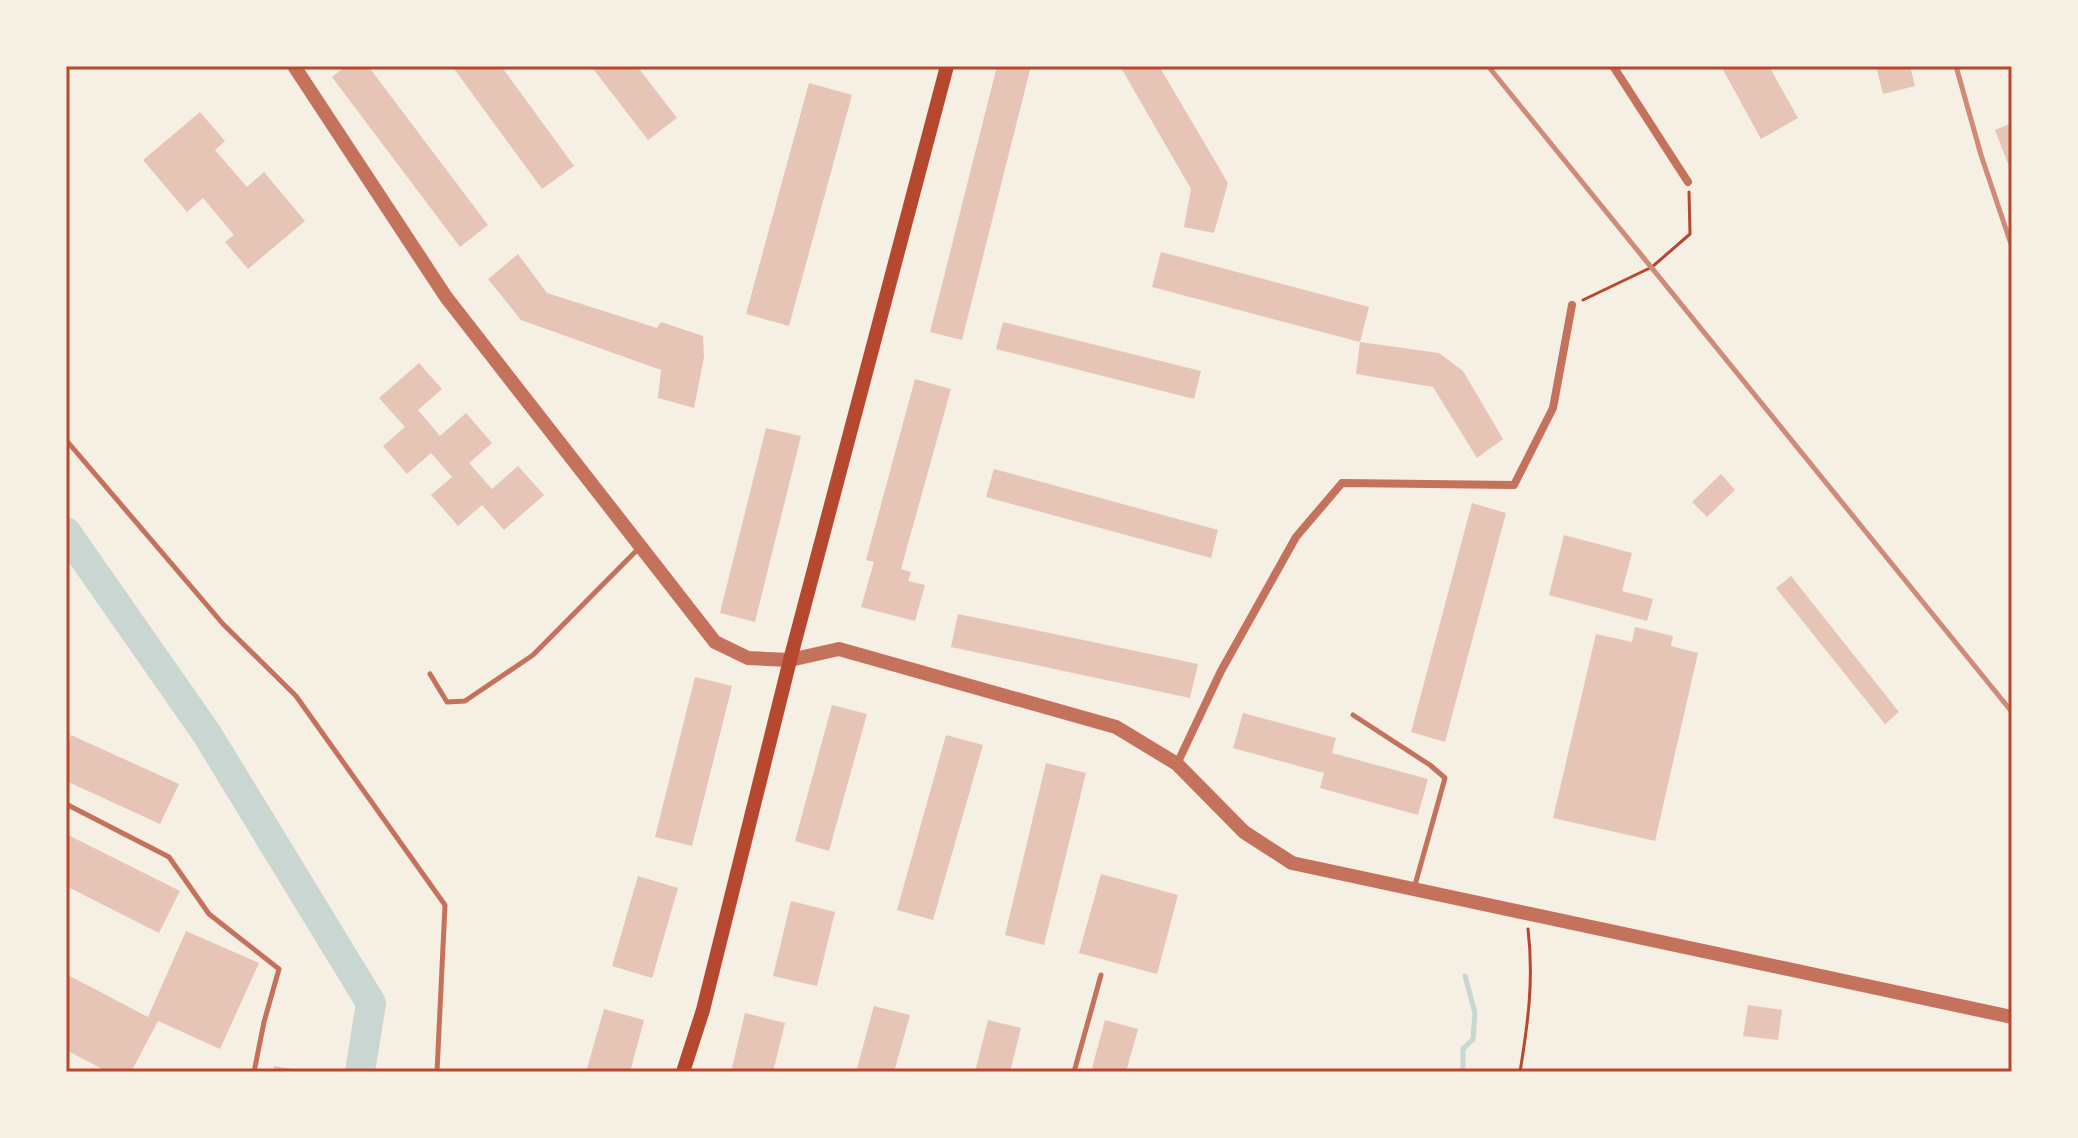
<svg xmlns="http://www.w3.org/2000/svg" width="2078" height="1138" font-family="Arial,sans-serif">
	<rect width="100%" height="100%" fill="#f6efe4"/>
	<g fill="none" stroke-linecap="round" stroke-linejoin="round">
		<path stroke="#c9d6d2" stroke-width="5" d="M1463 1072V1049L1473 1039 1475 1013 1465 976"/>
		<path stroke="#c9d6d2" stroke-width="30" d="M66 532 207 734 371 1003 360 1072"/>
	</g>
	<g fill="#e6c5b7">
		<path d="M346 66H368L488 225 460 247 332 77Z"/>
		<path d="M452 66H501L574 166 542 189Z"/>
		<path d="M591 66H637L677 118 648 140Z"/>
		<path d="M997 66H1031L962 340 930 332Z"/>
		<path d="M1120 66H1159L1228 183 1214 233 1184 227 1191 189Z"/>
		<path d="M1721 66H1769L1798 118 1761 139Z"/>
		<path d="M1876 66H1910L1915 86 1883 94Z"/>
		<path d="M809 83 852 95 789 326 746 314Z"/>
		<path d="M200 112 225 141 215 150 247 187 264 172 305 221 248 269 225 242 234 235 203 198 187 212 143 160Z"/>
		<path d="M2012 123V174L1995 130Z"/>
		<path d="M1161 252 1369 307 1360 342 1152 287Z"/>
		<path d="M518 254 547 293 657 328 661 322 703 336 704 357 694 408 658 398 661 370 521 320 488 279Z"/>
		<path d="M1003 322 1201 371 1194 399 996 349Z"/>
		<path d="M1360 342 1439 353 1463 371 1503 439 1477 458 1433 387 1356 374Z"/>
		<path d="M419 363 442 389 418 410 440 436 466 413 492 443 469 463 492 489 518 466 544 495 504 530 482 505 458 526 431 495 452 477 431 453 407 474 383 446 405 427 379 398Z"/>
		<path d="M915 379 951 389 901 569 911 572 908 581 925 585 915 621 861 607 874 562 866 560Z"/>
		<path d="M766 428 801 436 755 622 720 613Z"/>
		<path d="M994 469 1218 530 1211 558 986 497Z"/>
		<path d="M1721 474 1735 490 1707 517 1692 502Z"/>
		<path d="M1472 503 1506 513 1445 742 1411 732Z"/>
		<path d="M1564 535 1632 553 1622 591 1653 599 1647 621 1549 595Z"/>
		<path d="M1791 576 1899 712 1885 724 1776 588Z"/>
		<path d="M958 614 1198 664 1190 698 951 647Z"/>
		<path d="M1635 627 1673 636 1671 646 1698 653 1655 841 1553 818 1596 634 1632 642Z"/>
		<path d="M695 677 732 686 692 846 655 837Z"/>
		<path d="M832 705 867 714 829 851 795 841Z"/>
		<path d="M1243 713 1336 738 1332 753 1428 779 1418 815 1320 788 1324 773 1233 748Z"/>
		<path d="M71 735 179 784 160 824 66 781V747Z"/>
		<path d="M946 735 983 745 933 920 897 910Z"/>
		<path d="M1046 763 1086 773 1044 945 1005 935Z"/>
		<path d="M66 834 180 891 159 933 66 886Z"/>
		<path d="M1101 874 1178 895 1157 974 1079 953Z"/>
		<path d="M638 876 678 888 652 978 612 966Z"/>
		<path d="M791 901 835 912 817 986 773 976Z"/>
		<path d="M186 931 259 963 220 1049 158 1021 131 1072H108L66 1050V974L148 1017Z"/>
		<path d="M1748 1005 1782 1010 1778 1040 1743 1036Z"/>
		<path d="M874 1006 910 1015 894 1072H856Z"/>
		<path d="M604 1009 644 1020 630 1072H586Z"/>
		<path d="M745 1013 785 1023 773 1072H731Z"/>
		<path d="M988 1020 1021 1028 1010 1072H975Z"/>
		<path d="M1105 1020 1138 1029 1126 1072H1091Z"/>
		<path d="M274 1066 300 1070V1072H273Z"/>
	</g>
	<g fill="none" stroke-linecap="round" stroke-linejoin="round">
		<g stroke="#b5482f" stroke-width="3">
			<path d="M1583 300 1652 267 1690 234 1689 192"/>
			<path d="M1520 1072C1528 1023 1534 979 1528 929"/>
		</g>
		<g stroke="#c5725c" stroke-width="5">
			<path d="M66 440 223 624 296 696 445 905 437 1072"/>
			<path d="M430 674 447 702 465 701 533 655 640 547"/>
			<path d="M1353 715 1430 765 1445 778 1415 885"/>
			<path d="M66 804 169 857 209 914 279 969 264 1022 254 1072"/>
			<path d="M1074 1072 1101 975"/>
		</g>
		<g stroke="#c5725c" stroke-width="8">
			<path d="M1613 66 1688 182"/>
			<path d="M1177 764 1221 671 1296 537 1342 483 1514 485 1553 408 1572 305"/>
		</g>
		<path stroke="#c5725c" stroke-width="14" d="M294 66 446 297 715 642 748 658 790 660 839 649 1116 727 1177 764 1244 832 1292 863 2012 1017"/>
		<path stroke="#b5482f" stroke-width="14" d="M683 1072 703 1010 790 660 947 66"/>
		<g stroke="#cf8b77" stroke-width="5">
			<path d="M1488 66 2012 712"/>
			<path d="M1956 66 1981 155 2012 247"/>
		</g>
	</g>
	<rect width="2078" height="1138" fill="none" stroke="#f6efe4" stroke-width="136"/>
	<rect x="68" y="68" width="1942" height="1002" fill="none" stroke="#b5482f" stroke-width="3"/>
</svg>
